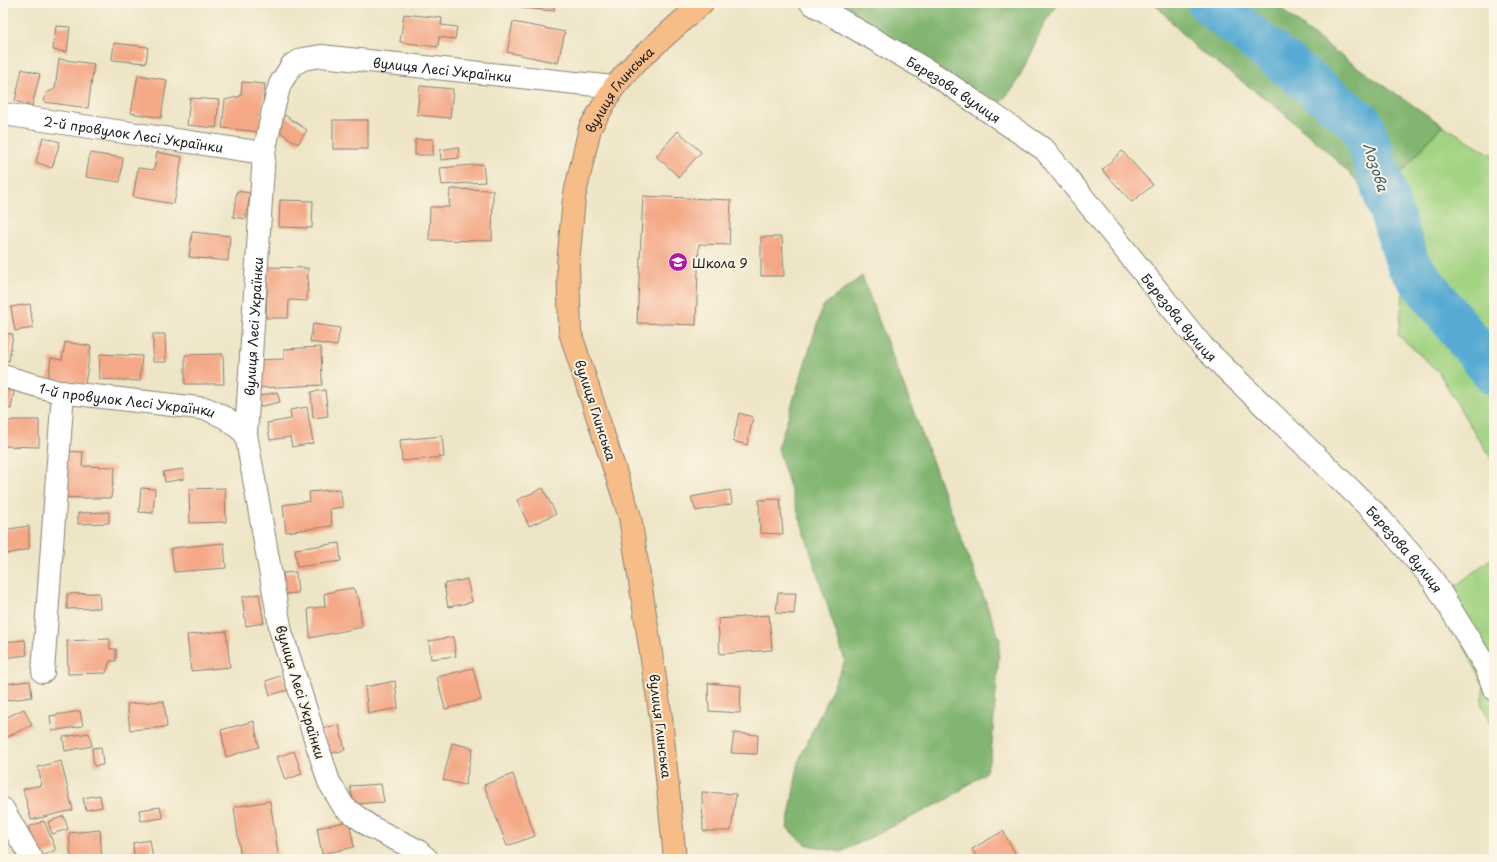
<svg xmlns="http://www.w3.org/2000/svg" width="1497" height="862" font-family="'Playpen Sans',sans-serif">
	<rect width="100%" height="100%" fill="#fcf5e5"/>
	<filter id="ink" filterUnits="userSpaceOnUse"><feTurbulence type="fractalNoise" baseFrequency=".025" numOctaves="2"/><feDisplacementMap in="SourceGraphic" scale="8" xChannelSelector="R" yChannelSelector="G"/><feConvolveMatrix kernelMatrix="1 2 1 2 8 2 1 2 1" color-interpolation-filters="sRGB"/></filter>
	<filter id="wash" filterUnits="userSpaceOnUse"><feTurbulence type="fractalNoise" baseFrequency=".012" numOctaves="4" result="noise"/><feDisplacementMap in="SourceGraphic" scale="16" xChannelSelector="R" yChannelSelector="G"/><feGaussianBlur stdDeviation="0.9" result="paint"/><feColorMatrix in="noise" values="0 0 0 0 0 0 0 0 0 0 0 0 0 0 0 0 0 1.4 0 .05"/><feComposite in="paint" operator="in"/></filter>
	<g filter="url(#wash)">
		<rect width="100%" height="100%" fill="#eee5c6"/>
		<g fill="#a2d382" stroke="#5f784f">
			<path d="M1442 125 1494 156V463L1472 429 1438 371 1398 335 1404 286 1375 204Z"/>
			<path d="M1494 556V731L1481 703 1484 686 1459 635 1431 602 1457 585Z"/>
		</g>
		<g fill="#81b570" stroke="#4e6846">
			<path d="M811 3H1059L1045 22 1015 86 991 113Z"/>
			<path d="M1154 3H1274C1326 48 1385 86 1442 125L1375 204 1356 180 1326 150 1269 101 1197 49Z"/>
			<path d="M862 276 1000 640 991 756 985 773 948 799 841 852 804 844 787 828 799 760 845 661 778 449 823 306Z"/>
		</g>
		<g fill="none" stroke-linecap="round" stroke-linejoin="round">
			<path stroke="#57aad3" stroke-width="44" d="M1209 3 1362 124 1408 264 1494 373"/>
		</g>
		<g id="blocks">
			<g fill="#f4a886">
				<path d="M523 3H554V11L522 8Z"/>
				<path d="M404 14 442 18 441 25 457 27 455 39 439 37 438 47 400 42Z"/>
				<path d="M513 22 565 32 558 63 507 52Z"/>
				<path d="M56 26 70 27 67 52 53 50Z"/>
				<path d="M114 43 148 47 146 63 112 60Z"/>
				<path d="M59 59 94 64 88 108 44 102 46 93 55 89Z"/>
				<path d="M22 69 40 74 32 106 15 101Z"/>
				<path d="M138 75 167 80 161 118 131 113Z"/>
				<path d="M242 82 265 84 260 132 222 128 225 100 241 96Z"/>
				<path d="M420 86 453 89 450 118 417 115Z"/>
				<path d="M190 98 219 100 216 128 187 125Z"/>
				<path d="M283 114 307 130 298 144 274 128Z"/>
				<rect x="333" y="120" width="35" height="29"/>
				<path d="M678 131 701 152 679 177 656 156Z"/>
				<path d="M43 137 60 142 52 168 36 162Z"/>
				<rect x="415" y="139" width="18" height="16"/>
				<path d="M458 147 459 158 441 160 440 150Z"/>
				<path d="M1122 151 1153 185 1132 202 1102 170Z"/>
				<path d="M157 152 182 157 174 204 133 197 138 168 154 170Z"/>
				<path d="M90 153 123 158 120 182 86 177Z"/>
				<path d="M483 164 485 182 442 185 440 168Z"/>
				<path d="M450 189 493 190 492 241 429 240 430 207H449Z"/>
				<path d="M237 191 250 193 246 219 233 217Z"/>
				<path d="M643 196 731 200 729 245 699 244 696 325 637 323Z"/>
				<path d="M280 200 313 201 312 228 279 227Z"/>
				<path d="M192 232 230 236 228 261 189 257Z"/>
				<path d="M761 237H782L784 276H761Z"/>
				<path d="M268 267 308 268 307 301 289 300 288 318H266Z"/>
				<path d="M30 304 33 328 15 331 11 307Z"/>
				<path d="M313 324 340 328 337 346 310 342Z"/>
				<path d="M3 333 13 334 9 361 3 360Z"/>
				<path d="M153 334H165L166 362H153Z"/>
				<path d="M65 342 91 346 85 384 48 379 51 358 62 360Z"/>
				<path d="M321 347 322 385 258 388 257 360 284 359V349Z"/>
				<path d="M100 354 142 356 140 381 99 379Z"/>
				<path d="M223 354 224 384H185V355Z"/>
				<path d="M3 389 14 391 11 409 3 408Z"/>
				<path d="M325 390 328 416 313 418 311 392Z"/>
				<path d="M277 392 280 402 258 407 256 397Z"/>
				<path d="M307 407 313 443 292 447 290 437 270 440 267 423 291 419 290 410Z"/>
				<path d="M739 413 753 417 747 445 733 441Z"/>
				<path d="M12 420H39V447L3 446V424Z"/>
				<path d="M442 436 444 457 402 461 400 440Z"/>
				<path d="M67 451 83 452 82 466 115 467 111 498H83L63 497Z"/>
				<path d="M183 469 184 479 165 482 163 472Z"/>
				<path d="M141 488 155 489 153 513 139 512Z"/>
				<path d="M225 488 226 522 190 523 189 489Z"/>
				<path d="M543 488 556 514 529 526 517 500Z"/>
				<path d="M340 489 343 507 330 509 332 526 286 532 283 505 310 501 309 492Z"/>
				<path d="M730 490 732 504 696 511 691 497Z"/>
				<path d="M780 499 783 534 760 533 759 500Z"/>
				<path d="M109 512V523L78 524V513Z"/>
				<path d="M29 526V549L3 555V530Z"/>
				<path d="M224 543 226 568 174 572 171 548Z"/>
				<path d="M339 543 341 561 297 567 295 549Z"/>
				<path d="M296 572 298 593 285 594 283 573Z"/>
				<path d="M467 579 472 602 448 607 444 584Z"/>
				<path d="M353 588 359 599 362 627 310 638 308 609 325 606 324 594 339 590Z"/>
				<path d="M99 593 100 608 67 609V594Z"/>
				<path d="M778 593H796L794 614 776 613Z"/>
				<path d="M259 594 264 623 246 626 242 597Z"/>
				<path d="M769 615 772 650 720 654 718 619Z"/>
				<path d="M226 631 230 667 191 671 187 635Z"/>
				<path d="M453 637 456 656 431 659 429 641Z"/>
				<path d="M110 639V649H116V661H110L106 673 68 674 67 641Z"/>
				<path d="M25 640 27 655 3 658V642Z"/>
				<path d="M473 668 481 700 445 709 437 677Z"/>
				<path d="M283 675 288 690 270 695 266 681Z"/>
				<path d="M30 681 32 697 3 701V684Z"/>
				<path d="M395 681 398 708 368 714 365 687Z"/>
				<path d="M708 683 741 686 740 713 709 711Z"/>
				<path d="M164 701 167 727 130 730 127 704Z"/>
				<path d="M24 709 32 725 3 739V719Z"/>
				<path d="M80 711 83 726 52 731 50 716Z"/>
				<path d="M254 721 259 747 226 757 221 730Z"/>
				<path d="M339 725 345 750 328 754 322 728Z"/>
				<path d="M89 733 92 746 65 751 63 737Z"/>
				<path d="M734 733 758 735 757 754 731 753Z"/>
				<path d="M452 743 473 748 465 785 443 780Z"/>
				<path d="M101 747 103 765 94 766 92 748Z"/>
				<path d="M294 751 302 774 285 780 277 757Z"/>
				<path d="M61 761 73 810 31 820 23 789 42 785 38 767Z"/>
				<path d="M513 774 535 836 507 846 484 785Z"/>
				<path d="M381 784 384 802 354 804 350 786Z"/>
				<path d="M702 792 736 794 731 831H703Z"/>
				<path d="M100 795 102 807 86 810 83 798Z"/>
				<path d="M270 801 279 859H241L234 807Z"/>
				<path d="M160 807 163 818 141 821 139 810Z"/>
				<path d="M64 816 68 829 52 834 48 822Z"/>
				<path d="M44 821 56 850 40 857 28 827Z"/>
				<path d="M349 821 354 847 322 854 317 828Z"/>
				<path d="M100 830 102 859H71L69 833Z"/>
				<path d="M1003 831 1016 855 1009 859H978L972 849Z"/>
				<path d="M150 840 153 859H134L133 843Z"/>
				<path d="M340 854 341 859H322V857Z"/>
			</g>
		</g>
	</g>
	<g filter="url(#ink)">
		<use href="#blocks" fill-opacity="0" stroke="#858071" stroke-width="1"/>
		<g fill="none" stroke-linecap="round" stroke-linejoin="round">
			<g stroke="#858071" stroke-width="24">
				<g id="minor">
					<path id="s1" d="M811 3 937 76 1045 150 1203 347 1379 517 1433 580 1486 667 1494 689"/>
					<path id="s2" d="M3 114 264 153"/>
					<path id="s3" d="M3 376 59 392 207 409 226 418 246 434"/>
					<path d="M43 672 63 392"/>
					<path d="M3 809 32 859"/>
					<path id="s4" d="M427 859 417 850 371 827 344 807 329 782 281 632 246 434 264 153 274 106 280 84 292 65 303 59 321 56 614 87"/>
				</g>
			</g>
			<g stroke="#858071" stroke-width="24">
				<g id="major">
					<path id="s5" d="M675 859 661 718 630 517 570 332 568 264 574 198 590 128 614 87 636 62 702 3"/>
				</g>
			</g>
			<use href="#minor" stroke="#fff" stroke-width="22"/>
			<use href="#major" stroke="#f7bd88" stroke-width="22"/>
		</g>
	</g>
	<defs>
		<g id="school-disc" transform="scale(1)"><circle r="9.5" fill="#b5179e" stroke="#fcf5e5"/><path d="M0-5L7-2L0 1L-7-2ZM-4 1L0 2.5L4 1V4Q0 6-4 4Z" fill="#fff"/></g>
	</defs>
	<g fill-rule="evenodd">
		<use href="#school-disc" x="678" y="262"/>
	</g>
	<g text-anchor="middle" dominant-baseline="central" stroke-width="4" stroke-linejoin="round" paint-order="stroke">
		<g font-size="13" fill="#1c1c1c" stroke="#fcf5e5">
			<text stroke="none"><textPath href="#s4" startOffset="1014">вулиця Лесі Українки</textPath></text>
			<text stroke="none"><textPath href="#s1" startOffset="167">Березова вулиця</textPath></text>
			<text stroke="none"><textPath href="#s5" startOffset="794">вулиця Глинська</textPath></text>
			<text stroke="none"><textPath href="#s2" startOffset="132">2-й провулок Лесі Українки</textPath></text>
			<text stroke="none"><textPath href="#s1" startOffset="491">Березова вулиця</textPath></text>
			<text stroke="none"><textPath href="#s4" startOffset="594">вулиця Лесі Українки</textPath></text>
			<text stroke="none"><textPath href="#s3" startOffset="127">1-й провулок Лесі Українки</textPath></text>
			<text transform="translate(596 410) rotate(72)">вулиця Глинська</text>
			<text stroke="none"><textPath href="#s1" startOffset="815">Березова вулиця</textPath></text>
			<text transform="translate(301 692) rotate(73)">вулиця Лесі Українки</text>
			<text transform="translate(661 726) rotate(83)">вулиця Глинська</text>
		</g>
		<g font-size="13" fill="#1c1c1c" stroke="#fcf5e5" text-anchor="start">
			<text x="692" y="262">Школа 9</text>
		</g>
		<g font-size="14" font-style="italic" fill="#375c6e" stroke="#fcf5e5">
			<text transform="translate(1376 167) rotate(72)">Лозова</text>
		</g>
	</g>
	<rect width="1497" height="862" fill="none" stroke="#fcf5e5" stroke-width="16"/>
</svg>
